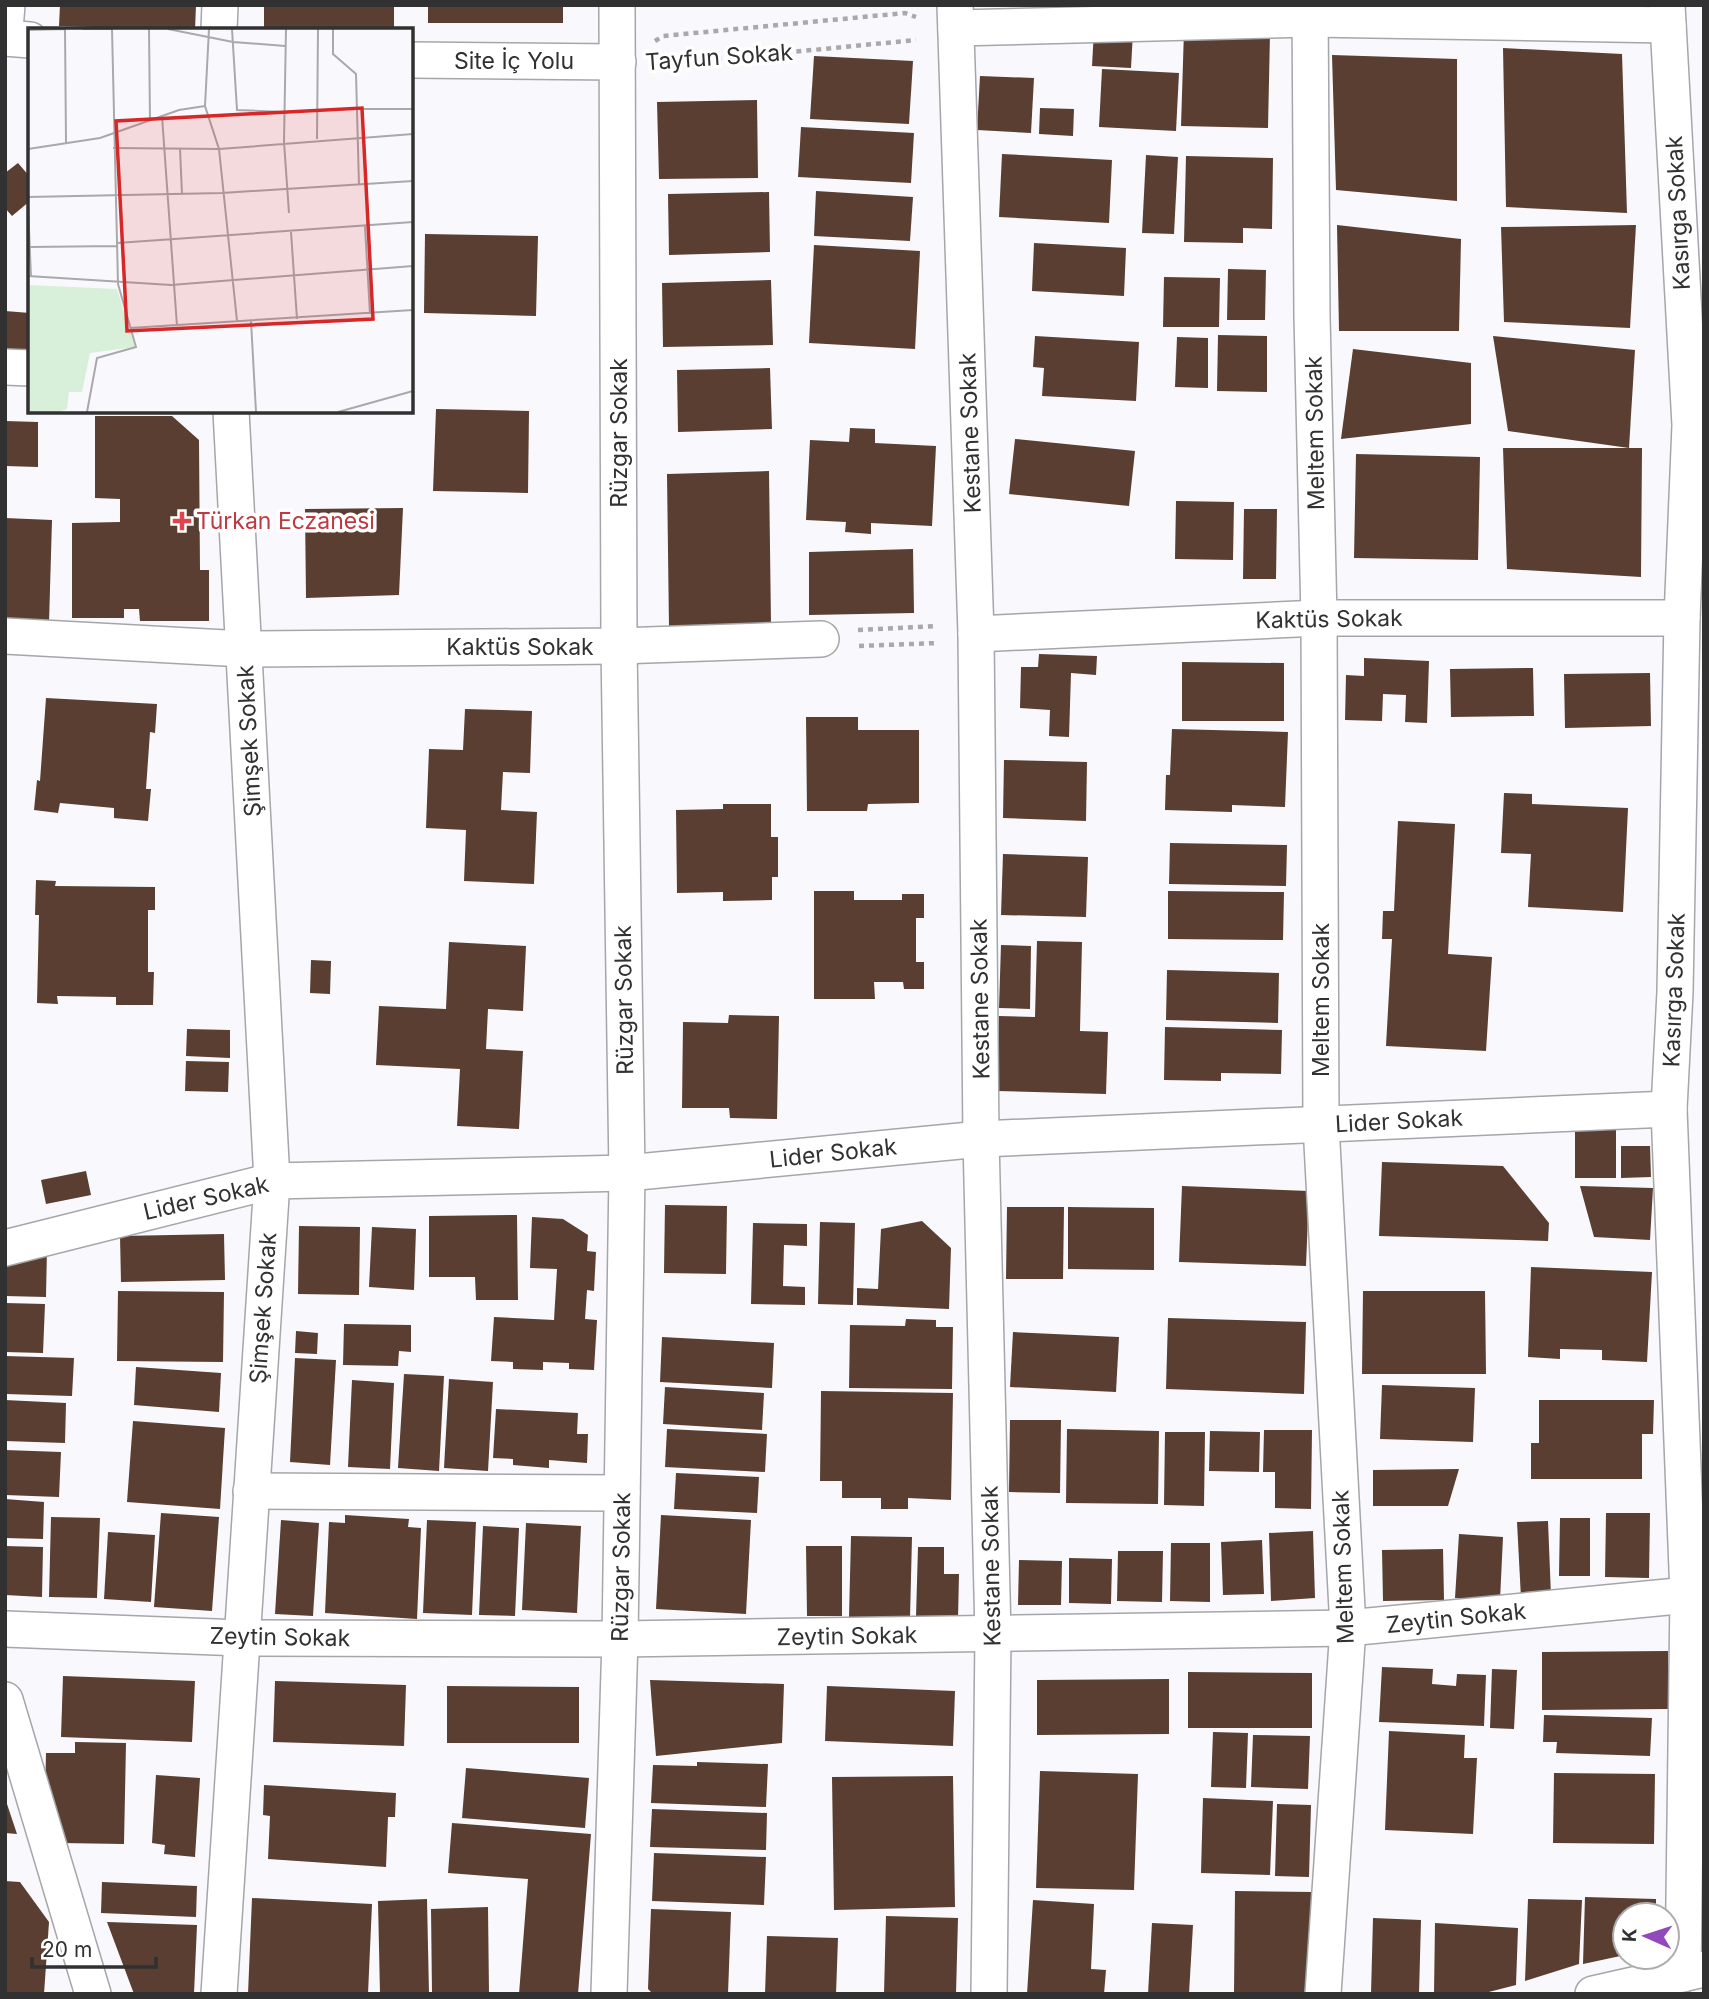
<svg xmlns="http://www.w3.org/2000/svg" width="1709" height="1999" font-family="Inter,sans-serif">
	<rect width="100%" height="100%" fill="#f9f9fd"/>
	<g fill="#593e31">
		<path d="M60 5H196L195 30 59 26Z"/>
		<rect x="264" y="5" width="130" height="25"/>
		<rect x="428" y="5" width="135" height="18"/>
		<path d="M1094 30 1133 32 1131 68 1092 66Z"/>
		<path d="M1184 31 1270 33 1268 128 1181 126Z"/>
		<path d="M1503 48 1622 54 1627 213 1506 207Z"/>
		<path d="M1332 55 1457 59V201L1336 190Z"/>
		<path d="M814 56 913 61 909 124 810 119Z"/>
		<path d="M1102 69 1179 73 1176 131 1099 127Z"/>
		<path d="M980 76 1034 78 1031 133 977 130Z"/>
		<path d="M757 100 758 178 659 179 657 102Z"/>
		<path d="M1040 108 1074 109 1073 136 1039 134Z"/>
		<path d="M801 127 914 133 911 183 798 177Z"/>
		<path d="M1002 154 1112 160 1109 223 999 217Z"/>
		<path d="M1146 155 1178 157 1174 234 1142 233Z"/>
		<path d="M1186 156 1273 158 1272 229 1243 228V243L1184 242Z"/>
		<path d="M18 163 30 177V201L12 216 5 208V173Z"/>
		<path d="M816 191 913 197 910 241 814 236Z"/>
		<path d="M769 192 770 252 669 255 668 194Z"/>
		<path d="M1337 225 1461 239 1459 331H1339Z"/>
		<path d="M1636 225 1630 328 1504 322 1501 227Z"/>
		<path d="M425 234 538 236 536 316 424 313Z"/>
		<path d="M1034 243 1126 248 1124 296 1032 291Z"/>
		<path d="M814 245 920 251 915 349 809 343Z"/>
		<path d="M1228 269 1266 270 1265 320H1227Z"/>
		<path d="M1164 277 1220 278 1219 327H1163Z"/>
		<path d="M771 280 773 345 663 347 662 283Z"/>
		<path d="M5 311 30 313V360L5 359Z"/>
		<path d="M1218 335 1267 336V392L1217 391Z"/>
		<path d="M1035 336 1139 342 1136 401 1042 396 1044 368 1033 367Z"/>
		<path d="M1493 336 1635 350 1629 448 1508 431Z"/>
		<path d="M1177 337 1208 338V388L1175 387Z"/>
		<path d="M1353 349 1471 363V424L1341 439Z"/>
		<path d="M770 368 772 429 678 432 677 370Z"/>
		<path d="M436 409 529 411 528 493 433 491Z"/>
		<path d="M95 416H172L199 440 200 570H209V621H140L139 609H124V618H72V523L120 522V499L95 498Z"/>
		<path d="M5 421 38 422V467L5 466Z"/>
		<path d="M850 428 875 429V443L936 446 932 526 871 523V534L845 532 846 522 806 520 810 440 849 442Z"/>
		<path d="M1015 439 1135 451 1129 506 1009 494Z"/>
		<path d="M1503 448H1642L1641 577 1507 569Z"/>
		<path d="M1356 454 1480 457 1478 560 1354 558Z"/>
		<path d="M769 471 771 624 669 627 667 474Z"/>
		<path d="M1176 501 1234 502 1233 560 1175 559Z"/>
		<path d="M403 508 399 595 306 598 305 509Z"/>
		<path d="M1244 509H1277L1276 579H1243Z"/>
		<path d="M5 518 52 520 49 623 5 622Z"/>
		<path d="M913 549 914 613 809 615V552Z"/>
		<path d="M1039 654 1097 656 1096 675 1071 673 1069 737 1049 736 1050 710 1020 708 1021 667H1038Z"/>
		<path d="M1364 658 1429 661 1427 723 1405 722 1406 695 1383 694 1382 721 1345 720 1346 675 1364 676Z"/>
		<path d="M1182 662 1284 663V721H1182Z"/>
		<path d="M1533 668 1534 716 1451 717 1450 669Z"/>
		<path d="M1650 673 1651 726 1565 728 1564 674Z"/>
		<path d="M46 698 157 704 155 733 150 732 146 789H151L148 821 114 818V808L60 803 58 813 34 810 37 780 40 781Z"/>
		<path d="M465 709 532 711 530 773 503 772 501 810 537 812 534 884 464 881 466 830 426 828 429 749 463 750Z"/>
		<path d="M806 717H858V730H919V803L868 804 867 811H807Z"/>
		<path d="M1172 729 1288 732 1285 807 1232 805V812L1165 810 1166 775H1170Z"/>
		<path d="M1004 760 1087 762 1086 821 1003 818Z"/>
		<path d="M1504 793 1532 794V804L1628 808 1623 912 1528 907 1531 854 1501 853Z"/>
		<path d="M723 804H771V837H778V877H772V900L723 901V892L677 893 676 810 723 809Z"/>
		<path d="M1398 821 1455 824 1448 954 1492 957 1486 1051 1386 1046 1392 939H1382L1383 911H1394Z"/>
		<path d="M1170 843 1287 845 1286 886 1169 884Z"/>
		<path d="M1003 854 1088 857 1086 917 1001 915Z"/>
		<path d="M36 880 56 881 55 886 155 887V910H148V972H154L153 1005H116V997L57 996 58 1004 37 1003 39 915H35Z"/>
		<path d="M814 891H854V900H902V894H924V918H916V962H924V989H904L903 982H874L875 999H814Z"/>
		<path d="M1168 891 1284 892 1283 940 1168 939Z"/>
		<path d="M1037 941 1082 942 1080 1031 1108 1032 1106 1094 997 1091 999 1016 1035 1017Z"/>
		<path d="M449 942 526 946 523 1011 488 1009 486 1049 523 1051 519 1129 457 1126 460 1069 376 1065 379 1006 446 1009Z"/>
		<path d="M1001 945 1031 946 1030 1009 999 1008Z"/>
		<path d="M311 960 331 961 330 994 310 993Z"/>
		<path d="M1167 970 1279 973 1278 1023 1166 1020Z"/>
		<path d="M729 1015 779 1016 777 1119 730 1118 729 1108H682L683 1022 728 1023Z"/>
		<path d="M1165 1027 1282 1030 1281 1074 1221 1073V1081L1164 1080Z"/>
		<path d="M187 1029 230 1030V1058L186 1056Z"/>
		<path d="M186 1061 229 1062 228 1092 185 1091Z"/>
		<rect x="1575" y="1122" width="41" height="56"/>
		<path d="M1621 1146H1650L1651 1177 1621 1178Z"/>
		<path d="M1382 1162 1503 1166 1549 1223 1548 1241 1379 1236Z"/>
		<path d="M86 1171 91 1195 46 1204 41 1180Z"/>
		<path d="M1182 1186 1309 1191 1306 1266 1179 1262Z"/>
		<path d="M1580 1186 1653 1188 1650 1240 1594 1237Z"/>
		<path d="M665 1205 727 1206 726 1274 664 1273Z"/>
		<path d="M1007 1207H1064L1063 1279H1006Z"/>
		<path d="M1068 1207 1154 1208V1270L1068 1269Z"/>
		<path d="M517 1215 518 1300H476L475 1277H429V1216Z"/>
		<path d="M532 1217 563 1219 588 1235 587 1251 596 1252 594 1291 587 1290 585 1319 597 1320 594 1370 569 1369V1363L543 1362V1370L513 1369V1362L491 1361 494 1317 554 1320 557 1269 530 1268Z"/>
		<path d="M922 1221 951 1248 949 1309 857 1305V1288L878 1289 881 1229Z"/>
		<path d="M820 1222 855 1223 853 1305 818 1304Z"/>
		<path d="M753 1223 807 1224V1246L784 1245 783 1286 805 1287V1305L751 1304Z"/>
		<path d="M299 1226 360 1227 359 1295 298 1294Z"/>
		<path d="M372 1227 416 1229 414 1290 369 1287Z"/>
		<path d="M224 1234 225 1280 121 1282 120 1236Z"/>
		<path d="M47 1247 46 1297 5 1296V1258Z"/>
		<path d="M1531 1267 1652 1272 1647 1362 1602 1360V1350L1560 1349V1359L1528 1357Z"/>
		<path d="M118 1291 224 1292 223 1362 117 1361Z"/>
		<path d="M1363 1291H1485L1486 1374H1362Z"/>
		<path d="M5 1303 45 1304 43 1353 5 1352Z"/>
		<path d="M1168 1318 1306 1322 1304 1394 1166 1389Z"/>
		<path d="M906 1319 936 1320V1327H953L952 1389 849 1388 850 1325 905 1326Z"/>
		<path d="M344 1324 411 1325V1352L399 1351 398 1366 343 1365Z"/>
		<path d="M296 1331 318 1333 317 1354 295 1353Z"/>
		<path d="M1013 1332 1119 1337 1116 1392 1010 1387Z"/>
		<path d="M662 1337 774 1343 772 1388 660 1382Z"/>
		<path d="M5 1356 74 1358 72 1396 5 1394Z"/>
		<path d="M295 1358 336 1360 330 1465 290 1462Z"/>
		<path d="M136 1367 221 1373 219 1412 134 1405Z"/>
		<path d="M404 1374 444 1376 439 1471 398 1468Z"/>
		<path d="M449 1379 493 1382 488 1471 444 1468Z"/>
		<path d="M352 1380 394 1383 390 1469 348 1467Z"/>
		<path d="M1382 1385 1475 1388 1473 1442 1380 1439Z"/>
		<path d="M665 1387 764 1393 762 1430 663 1424Z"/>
		<path d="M821 1391 953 1393 951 1500 908 1498V1509H881V1498H842V1481H820Z"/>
		<path d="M5 1400 66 1403 65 1443 5 1441Z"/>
		<path d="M1539 1400H1654L1653 1434H1642V1479H1531V1443H1539Z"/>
		<path d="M496 1409 578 1413 577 1434H588L587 1463 549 1460V1468L513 1465V1459L493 1458Z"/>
		<path d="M1010 1420H1061L1060 1493 1009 1492Z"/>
		<path d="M133 1421 225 1428 220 1509 127 1502Z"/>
		<path d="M667 1429 767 1434 765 1472 665 1467Z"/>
		<path d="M1067 1429 1159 1431 1158 1504 1066 1503Z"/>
		<path d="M1264 1430H1312L1311 1509 1275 1508V1472H1263Z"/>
		<path d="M1210 1431 1260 1432 1259 1472 1209 1471Z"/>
		<path d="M1165 1432H1205L1204 1506 1164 1505Z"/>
		<path d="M5 1450 61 1452 59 1497 5 1495Z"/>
		<path d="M1459 1469 1448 1506H1373V1470Z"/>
		<path d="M676 1473 759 1477 757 1513 674 1509Z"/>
		<path d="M5 1499 44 1502 43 1539 5 1538Z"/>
		<path d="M161 1513 219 1517 212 1611 154 1607Z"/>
		<path d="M1606 1513H1650L1649 1578 1605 1577Z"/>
		<path d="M345 1515 409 1519 408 1527 421 1528 417 1619 325 1613 329 1522 345 1523Z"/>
		<path d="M661 1515 751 1520 746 1614 656 1609Z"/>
		<path d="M51 1517 100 1518 97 1598 49 1597Z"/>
		<path d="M1560 1518H1590V1576H1559Z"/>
		<path d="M281 1520 319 1523 313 1616 275 1614Z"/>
		<path d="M427 1520 476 1522 472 1615 423 1613Z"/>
		<path d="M1548 1521 1551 1596 1521 1598 1517 1522Z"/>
		<path d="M526 1523 581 1526 577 1613 522 1610Z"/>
		<path d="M483 1526 519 1528 515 1616 479 1615Z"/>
		<path d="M1313 1531 1315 1598 1271 1601 1269 1533Z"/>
		<path d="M108 1532 155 1535 151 1602 104 1599Z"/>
		<path d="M1459 1534 1503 1537 1500 1600 1455 1598Z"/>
		<path d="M851 1536 912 1537 910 1618 849 1617Z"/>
		<path d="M1262 1540 1264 1594 1223 1595 1221 1542Z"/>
		<path d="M1171 1543H1210V1602L1170 1601Z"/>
		<path d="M5 1546 43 1547 42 1597 5 1595Z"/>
		<path d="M806 1546H842V1616H807Z"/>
		<path d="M918 1547H944V1574H959L958 1619 916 1617Z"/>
		<path d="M1443 1549 1444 1600 1383 1601 1382 1550Z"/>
		<path d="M1118 1551H1163L1162 1602 1117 1601Z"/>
		<path d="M1069 1558 1112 1559 1111 1604 1069 1603Z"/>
		<path d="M1019 1560 1062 1561 1061 1605H1018Z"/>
		<path d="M1668 1651V1709L1542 1710V1652Z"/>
		<path d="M1382 1667 1433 1669 1432 1684 1456 1686 1457 1674 1486 1675 1484 1726 1379 1722Z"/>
		<path d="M1492 1669 1517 1670 1514 1729 1490 1728Z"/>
		<path d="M1188 1672 1312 1673V1728H1188Z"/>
		<path d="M63 1676 195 1681 192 1742 61 1737Z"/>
		<path d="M1169 1679V1734L1037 1735V1680Z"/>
		<path d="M650 1680 784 1684 782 1743 656 1756Z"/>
		<path d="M275 1681 406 1685 404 1746 273 1742Z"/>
		<path d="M447 1686 579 1687V1743H447Z"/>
		<path d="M827 1686 955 1691 953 1746 825 1741Z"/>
		<path d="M1544 1715 1652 1718 1650 1756 1556 1753 1557 1742H1543Z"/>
		<path d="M1389 1731 1465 1735 1464 1758H1477L1473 1834 1385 1830Z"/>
		<path d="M1213 1732 1248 1733 1246 1788 1211 1787Z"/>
		<path d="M1253 1735 1310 1736 1308 1789 1251 1787Z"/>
		<path d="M75 1742 126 1743 124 1844 60 1843 45 1796 46 1753H75Z"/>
		<path d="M697 1762 768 1764 766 1807 651 1803 653 1765 697 1766Z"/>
		<path d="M466 1768 589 1778 585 1828 462 1818Z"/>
		<path d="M1040 1771 1138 1774 1134 1890 1036 1888Z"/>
		<path d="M1554 1773 1655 1774 1654 1844 1553 1843Z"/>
		<path d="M156 1775 200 1778 195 1857 164 1854 165 1845 152 1843Z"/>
		<path d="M953 1776 955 1907 834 1910 832 1777Z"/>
		<path d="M264 1785 396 1793 395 1817H388L386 1867 268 1859 270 1816 263 1815Z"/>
		<path d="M1203 1798 1273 1801 1270 1875 1201 1873Z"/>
		<path d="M5 1801H6L17 1834 5 1833Z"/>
		<path d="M1277 1804 1311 1805 1309 1877 1275 1876Z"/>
		<path d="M652 1809 767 1813 766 1850 650 1847Z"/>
		<path d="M452 1823 591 1834 578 1994H519L528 1879 448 1873Z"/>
		<path d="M654 1853 766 1857 764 1905 652 1901Z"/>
		<path d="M5 1881 20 1882 49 1922 44 1994H5Z"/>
		<path d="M102 1882 197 1886 196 1917 101 1913Z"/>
		<path d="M1235 1891 1313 1892 1312 1994H1234Z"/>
		<path d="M1585 1897 1656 1899V1915H1625V1955L1583 1964Z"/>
		<path d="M252 1898 372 1904 368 1994H248Z"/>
		<path d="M427 1899 429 1994H380L378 1901Z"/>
		<path d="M1528 1899 1582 1900 1579 1964 1525 1981Z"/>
		<path d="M1033 1900 1094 1904 1091 1969 1106 1970 1104 1994H1027Z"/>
		<path d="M488 1907 489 1994H432L431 1909Z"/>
		<path d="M651 1909 731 1912 728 1994H653L648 1989Z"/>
		<path d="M886 1916 958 1918 956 1994H884Z"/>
		<path d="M1373 1918 1421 1920 1419 1994H1371Z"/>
		<path d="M107 1922 197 1925 194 1994H134Z"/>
		<path d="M1152 1923 1193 1925 1189 1994H1148Z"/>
		<path d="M1435 1923 1518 1928 1516 1985 1481 1994H1434Z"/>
		<path d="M767 1936 838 1938 836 1994H765Z"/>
	</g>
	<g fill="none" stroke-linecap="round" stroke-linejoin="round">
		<g stroke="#a5a6a9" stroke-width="38">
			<g id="minor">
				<path d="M955 5 976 634 981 1139 993 1635 989 1994"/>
				<path d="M1310 5 1312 316 1319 618 1321 1125 1348 1628 1323 1994"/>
				<path d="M1667 5 1690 425 1682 618 1675 992 1669 1109 1688 1595 1683 1974"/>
				<path d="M956 28 1310 19 1668 25"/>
				<path d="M5 29 7 5"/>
				<path d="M219 30 220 5"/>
				<path d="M5 38 30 40"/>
				<path d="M411 60 618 62"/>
				<path d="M5 367 30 368"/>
				<path d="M976 634 1319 618H1682"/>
				<path d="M5 636 244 649 619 646 821 639"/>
				<path d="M5 1248 272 1181 627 1173 981 1139 1669 1109"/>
				<path d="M251 1491 622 1493"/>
				<path d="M5 1629 242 1638 620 1639 1348 1628 1688 1595"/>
				<path d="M5 1700 93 1994"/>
				<path d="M219 1994 272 1181 231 411"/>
				<path d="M609 1994 620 1639 627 1173 619 646 617 5"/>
				<path d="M1593 1994 1704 1969"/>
			</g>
		</g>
		<g stroke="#a9a9ac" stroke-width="4.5" stroke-dasharray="5 5" stroke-linecap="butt">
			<path d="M655 41 663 36 905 13 916 17"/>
			<path d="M657 65 916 40"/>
			<path d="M858 630 937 626"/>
			<path d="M859 646 938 643"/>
		</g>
		<use href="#minor" stroke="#fff" stroke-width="35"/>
	</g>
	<path fill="#e0444e" stroke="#fff" stroke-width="2.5" d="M178.5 510.5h7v7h7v7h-7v7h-7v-7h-7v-7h7z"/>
	<g text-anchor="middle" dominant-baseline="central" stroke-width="7" stroke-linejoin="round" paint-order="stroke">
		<g font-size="23" fill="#313132" stroke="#fff">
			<text transform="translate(719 57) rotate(-4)">Tayfun Sokak</text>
			<text x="514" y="61">Site İç Yolu</text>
			<text transform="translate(1678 213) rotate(-93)">Kasırga Sokak</text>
			<text transform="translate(619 433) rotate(-90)">Rüzgar Sokak</text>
			<text transform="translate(970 433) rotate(-92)">Kestane Sokak</text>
			<text transform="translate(1315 433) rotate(-91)">Meltem Sokak</text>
			<text transform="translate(1329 619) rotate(-1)">Kaktüs Sokak</text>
			<text x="520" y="647">Kaktüs Sokak</text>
			<text transform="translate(249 741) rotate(-93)">Şimşek Sokak</text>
			<text transform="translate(1674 990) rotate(-88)">Kasırga Sokak</text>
			<text transform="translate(980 999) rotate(-91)">Kestane Sokak</text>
			<text transform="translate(624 1000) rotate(-91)">Rüzgar Sokak</text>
			<text transform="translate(1321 1000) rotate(-90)">Meltem Sokak</text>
			<text transform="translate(1399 1121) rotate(-3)">Lider Sokak</text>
			<text transform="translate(833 1153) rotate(-6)">Lider Sokak</text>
			<text transform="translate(206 1198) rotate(-13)">Lider Sokak</text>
			<text transform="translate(263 1308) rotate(-86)">Şimşek Sokak</text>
			<text transform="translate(991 1566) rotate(-91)">Kestane Sokak</text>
			<text transform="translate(621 1567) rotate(-89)">Rüzgar Sokak</text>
			<text transform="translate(1343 1567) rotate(-92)">Meltem Sokak</text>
			<text transform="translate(1456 1618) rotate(-6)">Zeytin Sokak</text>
			<text transform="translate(847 1636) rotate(-1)">Zeytin Sokak</text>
			<text transform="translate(280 1637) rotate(1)">Zeytin Sokak</text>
		</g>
		<g font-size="23" fill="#be3a42" stroke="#fff" text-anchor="start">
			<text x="196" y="521">Türkan Eczanesi</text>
		</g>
	</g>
	<g transform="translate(28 28)">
		<rect width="385" height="385" fill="#f9f9fd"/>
		<path d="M0 257 89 261 107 319 62 325 54 364H41L39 381 30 384H0Z" fill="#d8efda"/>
		<path fill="none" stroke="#a9a9ac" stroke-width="2" d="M37 1 38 115M55 1H84M121 1 122 93M140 1 205 14 257 18M181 1 177 78 191 121 209 293M204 1 209 82 256 84M258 1 256 114 261 185M305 1V26L328 46 331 157M0 2 36 1M330 81H385M134 88 149 298M289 111 290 1M85 120 191 121 385 106M0 121 72 110 151 82 177 78M152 121 154 166M0 169 194 165 385 153M0 177 3 249M337 198 342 286M263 204 269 291M89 215 385 194M2 219 89 218M0 248 143 257 385 238M223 293 228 384M102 300 385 282M59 384 69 330 108 319 90 256 84 1M310 384 385 363"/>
		<path fill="#d62828" fill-opacity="0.15" stroke="#d62828" stroke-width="3.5" d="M334 80 345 291 99 303 88 93Z"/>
		<rect width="385" height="385" fill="none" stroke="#313132" stroke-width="3.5"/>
	</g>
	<rect width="1709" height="1999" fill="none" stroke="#313132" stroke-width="14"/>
	<g transform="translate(1646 1936) rotate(273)"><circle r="33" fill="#ffffff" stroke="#adadad" stroke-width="2"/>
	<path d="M0-5L12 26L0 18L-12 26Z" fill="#9149bc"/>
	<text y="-10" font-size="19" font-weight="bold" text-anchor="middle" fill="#313132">K</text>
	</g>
	<path d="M32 1957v10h124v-10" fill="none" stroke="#313132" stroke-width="3.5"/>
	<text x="42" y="1957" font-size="21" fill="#313132" stroke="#ffffff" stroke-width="5" paint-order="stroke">20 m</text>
</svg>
